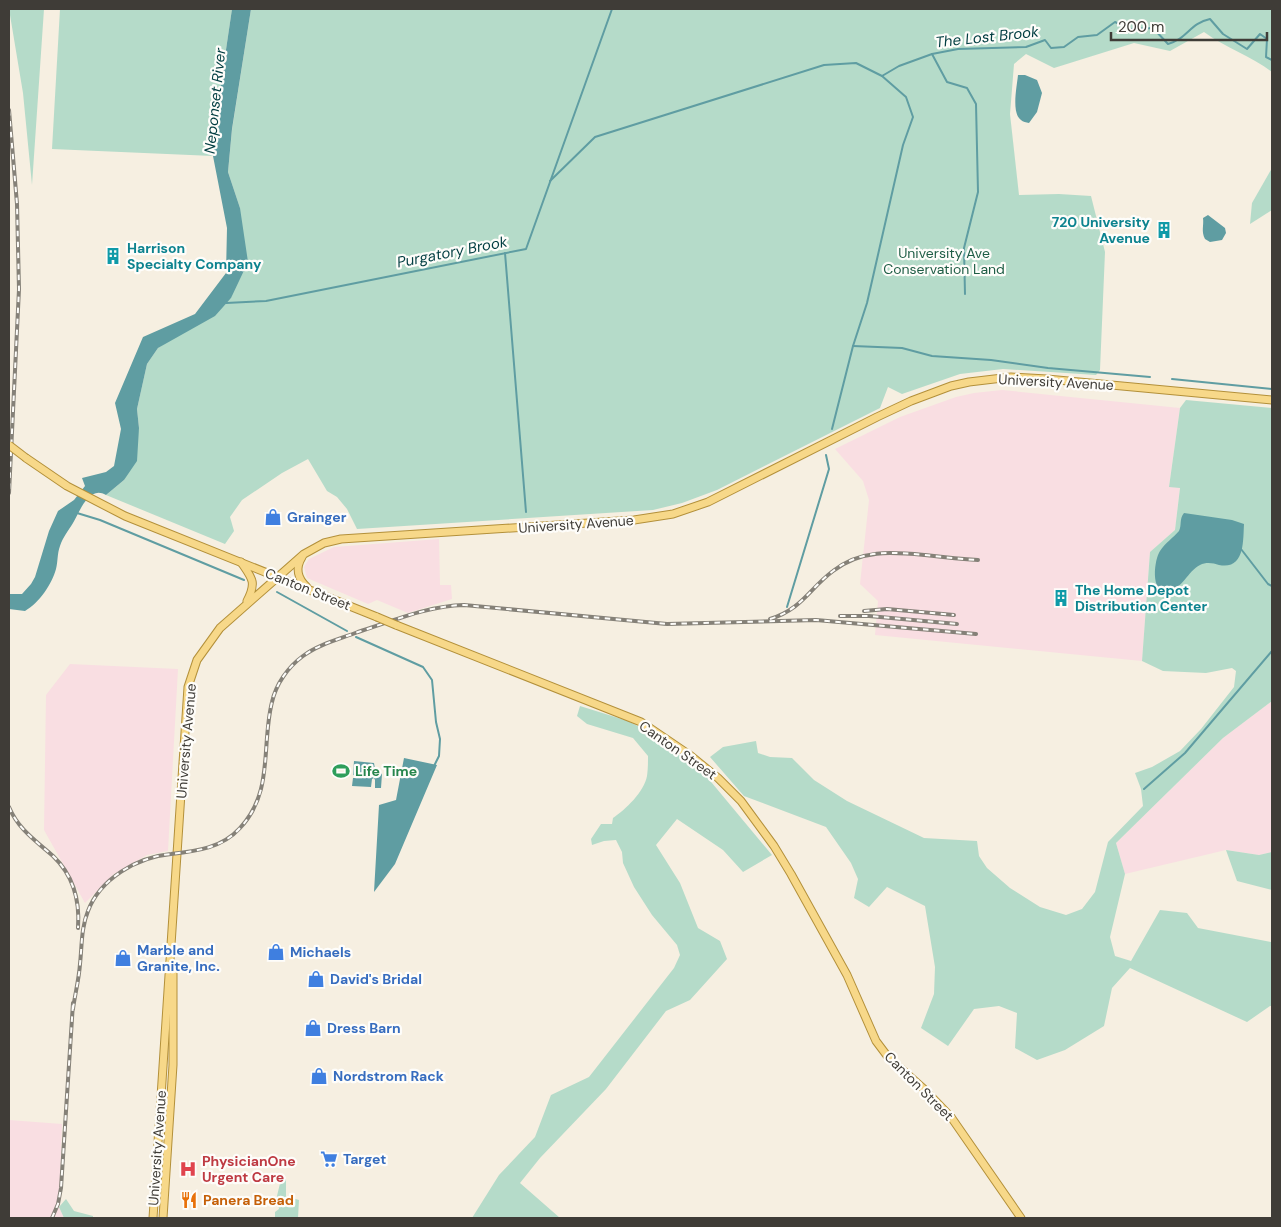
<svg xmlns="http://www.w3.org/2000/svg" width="1281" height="1227" font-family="'DM Sans',sans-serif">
	<rect width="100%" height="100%" fill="#f6efe1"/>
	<g fill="#f9dee2">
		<path d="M1002 390 1180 408 1169 486 1180 487 1175 530 1150 552 1142 661 875 635 878 601 860 584 869 500 863 481 835 449 900 417 956 397 974 393Z"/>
		<path d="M439 539 440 585H451L452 599 408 613 377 600 368 604 307 578 304 567 309 559 334 547Z"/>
		<path d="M70 664 178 669 168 851 147 855 114 874 85 903 44 830 46 695Z"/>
		<path d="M1272 701V852L1259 855 1226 850 1125 874 1116 843 1223 738Z"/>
		<path d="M9 1120 62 1124 59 1207 64 1218H9Z"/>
	</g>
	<g fill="#b5dbc9">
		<path d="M9 9H44L32 185 23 93Z"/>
		<path d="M60 9H232L218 104 213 156 52 149Z"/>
		<path d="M251 9H1272V72C1251 56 1226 48 1204 32L1170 51 1134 43 1054 68 1026 54 1014 64 1010 114 1019 195 1059 194 1091 196 1105 252 1100 370 1096 375 1003 369 960 374 902 394 888 387 880 408 717 490 682 503 653 510 357 529 347 509 337 497 327 491 308 459 282 473 242 500 230 517 234 531 225 544 106 495 124 480 139 428 137 409 147 364 158 348 231 298 240 208 228 172 232 130Z"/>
		<path d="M1272 168V210L1250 224 1252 203Z"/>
		<path d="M1186 400 1272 408V701L1223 738 1116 843 1125 874 1110 937 1115 956 1131 961 1160 910 1187 913 1198 928 1271 942 1272 943V1006H1270L1247 1022 1130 968 1112 988 1104 1026 1065 1050 1037 1060 1015 1048 1017 1013 999 1006 974 1009 948 1046 921 1028 934 994 935 967 925 906 887 887 869 907 854 898 858 879 851 863 826 827 744 796 710 757 723 747 756 741 758 753 770 757 792 758 814 780 847 801 924 838 977 841 979 856 987 868 1010 888 1040 907 1066 915 1082 909 1095 892 1108 842 1143 806 1141 789 1135 773 1152 767 1180 751 1201 729 1234 687 1236 671 1232 668 1206 673 1163 671 1142 661 1150 552 1175 530 1180 488 1169 487 1180 408Z"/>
		<path d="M580 706 628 721 649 732 676 752 707 777 772 855 743 872 723 850 677 819 656 845 680 883 698 928 720 941 727 959 690 1000 666 1011 606 1089 540 1158 520 1183 560 1218H472L499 1175 535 1137 551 1095 589 1077 674 968 680 955 677 945 652 915 634 887 623 863 622 852 616 840 604 841 592 845 591 839 601 824H612L613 818C626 809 644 792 647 776 648 769 648 762 648 756L633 738 587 724 577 716Z"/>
		<path d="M1226 850 1259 855 1272 852V890L1237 881Z"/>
		<path d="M281 1179H286V1196L299 1200 298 1218H275V1212L279 1209 277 1196Z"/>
		<path d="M66 1199 74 1211 93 1216V1218H64L59 1207Z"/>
	</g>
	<g fill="#5f9da2">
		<path d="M232 9H251L232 129 228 172 240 208 248 262 231 298 215 316 158 348 147 364 137 409 139 428 137 461 124 480 106 495C89 485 80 511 73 523 68 531 63 537 60 546 57 554 58 562 56 569 52 584 39 603 25 611L9 609V594H22L31 584 35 577 49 531 58 511 74 500 85 486 82 478 106 472 114 466 121 429 115 403 143 337 195 314 226 273 227 228 213 156 218 104Z"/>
		<path d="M1018 75H1025L1037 80 1042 93 1037 112 1029 123C1026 122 1023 122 1021 120 1011 113 1017 86 1018 75Z"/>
		<path d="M1208 215 1225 228 1226 233 1222 240 1210 242 1205 239C1201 231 1204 226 1203 218Z"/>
		<path d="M1184 513 1232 520 1244 524C1243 541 1245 570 1219 565 1213 563 1206 562 1200 565 1188 571 1182 589 1168 592 1150 594 1154 560 1160 551 1165 543 1173 538 1179 531 1182 525 1179 519 1184 513Z"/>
		<path d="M404 758 437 765 395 864 374 892 379 805 396 800Z"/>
		<path d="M354 761 374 763 375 769 382 774 381 788H375V780L374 778 372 779 371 787 352 786 353 778H362L363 777 353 775Z"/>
	</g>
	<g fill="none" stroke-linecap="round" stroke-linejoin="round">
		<g stroke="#5f9da2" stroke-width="2">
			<path d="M932 54 947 82 967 88 976 104 978 192 964 248 965 294"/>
			<path d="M882 76 899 66 932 54 958 49 1026 47 1045 40 1051 48 1064 47 1078 37 1097 35 1115 22 1130 29 1153 28 1168 44C1187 39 1190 23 1210 19L1223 34 1247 49 1260 34 1267 39 1266 57 1272 60"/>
			<path d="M550 181 595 137 824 65 856 63 882 76 906 97 913 117 903 145 867 303 853 346 832 429"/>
			<path d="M505 253 526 512"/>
			<path d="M226 303 266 301 526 249 612 9"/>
			<path d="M853 346 902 348 932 356 991 360 1048 368 1150 377"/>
			<path d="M1172 379 1272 389"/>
			<path d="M77 513 100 520 244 580"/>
			<path d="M1241 549 1268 584 1272 586"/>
			<path d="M277 592 347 631"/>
			<path d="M787 607 829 469 826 455"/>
			<path d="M356 637 423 667 432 680 436 722 440 739 439 756 434 766"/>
			<path d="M1144 789 1185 753 1272 651"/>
		</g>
		<g stroke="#b3903a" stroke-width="9">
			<g id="major">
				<path d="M26 458 67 486 125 516 377 617"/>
				<path d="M302 557C295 568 298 579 307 587"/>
				<path d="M241 562C252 578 257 582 247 601"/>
				<path d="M396 625 641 722 691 756 718 778 741 801 774 846 791 874 847 975 876 1041 888 1057 924 1089 951 1117 1021 1218"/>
				<path d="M153 1218 188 687 197 660 220 628 304 554 324 543 341 539 634 520 673 514 708 502 877 417 911 401 951 386 969 382 1011 377 1047 379 1272 400"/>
				<path d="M163 1218 173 1065V970"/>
			</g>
		</g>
		<use href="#major" stroke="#f7d889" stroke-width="7"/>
		<g stroke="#858178" stroke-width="4">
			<g id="rail">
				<path d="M9 110 17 204 19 289 9 493"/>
				<path d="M864 611 887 609 954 615"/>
				<path d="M840 616H869L957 624"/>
				<path d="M770 619C802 609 809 589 833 571 861 549 892 552 925 555 942 557 960 559 978 560"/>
				<path d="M9 807C18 829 36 841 53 856 73 875 80 901 78 928"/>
				<path d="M73 1009C75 994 79 979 80 964 82 946 81 928 88 911 100 879 137 857 171 854 197 851 222 848 240 828 274 792 261 746 272 702 276 684 288 667 303 656 319 644 340 639 358 632 393 621 427 606 464 605L667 624 816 620 976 634"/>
				<path d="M52 1218 58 1204 61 1188 73 1003"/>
			</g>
		</g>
		<use href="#rail" stroke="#fefdfa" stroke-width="2" stroke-dasharray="5.5" stroke-linecap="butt"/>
		<g stroke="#b3903a" stroke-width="9" stroke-linecap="butt">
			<g id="major-bridge">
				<path d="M9 445 26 458"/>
				<path d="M377 617 396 625"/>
			</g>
		</g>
		<use href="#major-bridge" stroke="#f7d889" stroke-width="7"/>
	</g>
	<defs>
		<g id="building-bare" transform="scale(1.35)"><path d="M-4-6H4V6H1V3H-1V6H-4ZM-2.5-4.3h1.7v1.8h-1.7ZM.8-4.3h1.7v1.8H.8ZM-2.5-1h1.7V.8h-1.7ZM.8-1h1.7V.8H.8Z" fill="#0f9aa8" stroke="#fefdfa" stroke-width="2.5" paint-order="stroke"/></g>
		<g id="shop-bare" transform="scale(1.35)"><path d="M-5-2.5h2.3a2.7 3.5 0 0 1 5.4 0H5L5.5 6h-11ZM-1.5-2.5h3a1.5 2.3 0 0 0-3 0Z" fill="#3f7fe0" stroke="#fefdfa" stroke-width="2.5" paint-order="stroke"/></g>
		<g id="stadium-bare" transform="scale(1.35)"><path d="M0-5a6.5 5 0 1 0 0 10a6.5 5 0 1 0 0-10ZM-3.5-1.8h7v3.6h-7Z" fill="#2e9e5b" stroke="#fefdfa" stroke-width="2.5" paint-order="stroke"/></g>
		<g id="supermarket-bare" transform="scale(1.35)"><path d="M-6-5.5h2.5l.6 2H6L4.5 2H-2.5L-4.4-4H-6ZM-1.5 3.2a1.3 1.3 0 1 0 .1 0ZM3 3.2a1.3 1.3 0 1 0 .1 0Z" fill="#3f7fe0" stroke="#fefdfa" stroke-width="2.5" paint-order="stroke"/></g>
		<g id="hospital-bare" transform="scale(1.35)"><path d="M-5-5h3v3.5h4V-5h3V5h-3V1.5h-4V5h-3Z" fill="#e0444e" stroke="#fefdfa" stroke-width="2.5" paint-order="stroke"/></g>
		<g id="restaurant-bare" transform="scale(1.35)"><path d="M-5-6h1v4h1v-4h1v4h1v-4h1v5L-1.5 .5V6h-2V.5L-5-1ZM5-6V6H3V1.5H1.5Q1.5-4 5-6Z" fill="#e8710a" stroke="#fefdfa" stroke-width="2.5" paint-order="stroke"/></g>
	</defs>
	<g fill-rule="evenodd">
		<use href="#building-bare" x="1164" y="230"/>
		<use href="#building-bare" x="113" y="256"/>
		<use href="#shop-bare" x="273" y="517"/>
		<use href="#building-bare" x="1061" y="598"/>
		<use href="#stadium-bare" x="341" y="771"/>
		<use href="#shop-bare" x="276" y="952"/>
		<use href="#shop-bare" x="123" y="958"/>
		<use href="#shop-bare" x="316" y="979"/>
		<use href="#shop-bare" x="313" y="1028"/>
		<use href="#shop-bare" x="319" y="1076"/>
		<use href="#supermarket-bare" x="329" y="1159"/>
		<use href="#hospital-bare" x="188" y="1169"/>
		<use href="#restaurant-bare" x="189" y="1200"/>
	</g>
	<g text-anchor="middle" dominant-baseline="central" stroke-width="4.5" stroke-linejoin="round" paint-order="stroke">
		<g font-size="14" font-weight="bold" fill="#0d838f" stroke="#fefdfa" text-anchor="start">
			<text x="1150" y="222" text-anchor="end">720 University<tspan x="1150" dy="16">Avenue</tspan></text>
			<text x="127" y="248">Harrison<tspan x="127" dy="16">Specialty Company</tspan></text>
			<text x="1075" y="590">The Home Depot<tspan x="1075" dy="16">Distribution Center</tspan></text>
		</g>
		<g font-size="14" fill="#1e5d45" stroke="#fefdfa">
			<text x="944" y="253">University Ave<tspan x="944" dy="16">Conservation Land</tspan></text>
		</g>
		<g font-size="14" fill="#3f3c37" stroke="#fefdfa">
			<text transform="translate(1056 382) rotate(3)">University Avenue</text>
			<text transform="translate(576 524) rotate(-4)">University Avenue</text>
			<text transform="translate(308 589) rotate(22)">Canton Street</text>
			<text transform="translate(186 741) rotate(-85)">University Avenue</text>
			<text transform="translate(678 750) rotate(35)">Canton Street</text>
			<text transform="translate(919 1086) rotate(45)">Canton Street</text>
			<text transform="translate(157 1148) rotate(-86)">University Avenue</text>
		</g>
		<g font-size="14" font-weight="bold" fill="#366cbe" stroke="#fefdfa" text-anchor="start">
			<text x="287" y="517">Grainger</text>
			<text x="137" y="950">Marble and<tspan x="137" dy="16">Granite, Inc.</tspan></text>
			<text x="290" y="952">Michaels</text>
			<text x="330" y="979">David's Bridal</text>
			<text x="327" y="1028">Dress Barn</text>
			<text x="333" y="1076">Nordstrom Rack</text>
			<text x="343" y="1159">Target</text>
		</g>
		<g font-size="14" font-weight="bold" fill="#27864d" stroke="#fefdfa" text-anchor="start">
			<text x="355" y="771">Life Time</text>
		</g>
		<g font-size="14" font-weight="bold" fill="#be3a42" stroke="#fefdfa" text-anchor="start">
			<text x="202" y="1161">PhysicianOne<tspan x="202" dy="16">Urgent Care</tspan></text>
		</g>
		<g font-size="14" font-weight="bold" fill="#c56008" stroke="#fefdfa" text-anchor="start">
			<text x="203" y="1200">Panera Bread</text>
		</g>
		<g font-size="15" font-style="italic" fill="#003d41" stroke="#fefdfa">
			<text transform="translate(987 37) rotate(-6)">The Lost Brook</text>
			<text transform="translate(215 101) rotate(-84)">Neponset River</text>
			<text transform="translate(452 252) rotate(-11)">Purgatory Brook</text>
		</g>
	</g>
	<rect width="1281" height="1227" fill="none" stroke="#3f3c37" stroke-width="20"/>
	<path d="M1111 32v8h156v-8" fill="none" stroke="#3f3c37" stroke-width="2.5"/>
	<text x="1118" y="32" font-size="15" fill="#3f3c37" stroke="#fefdfa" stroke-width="4" paint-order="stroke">200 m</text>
</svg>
